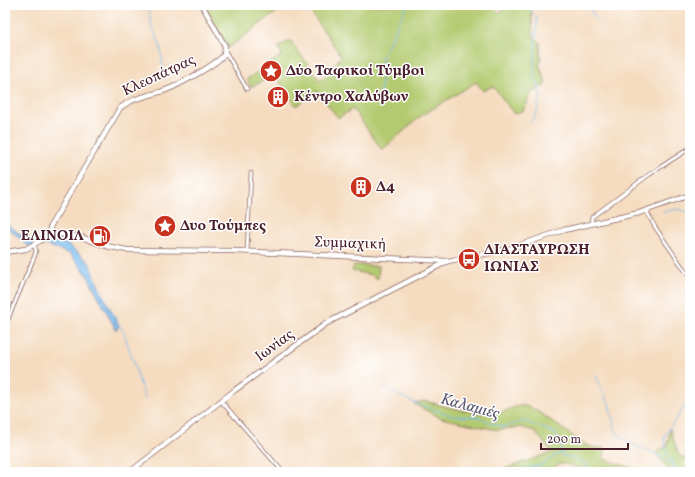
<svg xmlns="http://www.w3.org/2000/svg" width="695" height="477" font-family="Vollkorn,serif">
	<rect width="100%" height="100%" fill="#fff"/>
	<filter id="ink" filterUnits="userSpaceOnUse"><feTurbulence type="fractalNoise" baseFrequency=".025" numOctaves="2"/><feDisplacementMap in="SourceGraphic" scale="8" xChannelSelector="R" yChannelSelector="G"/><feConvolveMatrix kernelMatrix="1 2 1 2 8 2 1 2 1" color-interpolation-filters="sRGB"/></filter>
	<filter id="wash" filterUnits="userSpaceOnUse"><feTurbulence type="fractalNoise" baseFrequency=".012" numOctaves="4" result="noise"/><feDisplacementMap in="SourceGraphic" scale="16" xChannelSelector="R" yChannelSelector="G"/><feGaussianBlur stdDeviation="0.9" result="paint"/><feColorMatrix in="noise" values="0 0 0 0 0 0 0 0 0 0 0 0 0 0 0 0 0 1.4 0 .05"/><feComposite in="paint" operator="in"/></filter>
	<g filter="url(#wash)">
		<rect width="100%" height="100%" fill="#f5dcc0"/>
		<g fill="#b4ca6f" stroke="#7f744d">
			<path d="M204 5H261L264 8 270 5H286L228 48Z"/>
			<path d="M306 5H493L499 13 510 5H531L533 35 540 43 541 62 539 64 546 83 543 87 538 86 537 91H532L524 110 514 114 493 86 483 91 476 82 421 116 382 150 353 109 338 118 317 91 296 106 275 75 251 87 247 79 282 55 278 48 290 40 320 81 329 73 341 56Z"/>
			<path d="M354 265 379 266 378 279 372 275 352 271Z"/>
			<path d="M425 401C445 406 477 416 498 413 506 412 515 405 524 406 536 406 574 439 588 446 593 448 601 448 606 448L603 459 632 468 640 472H590L567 464H559L547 472H496L552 452 534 431 520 427 497 430 441 418 414 404Z"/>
			<path d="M670 429 679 456 690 459V472H671L655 453 667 446Z"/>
		</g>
		<path fill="#75baec" stroke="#606c8c" d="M5 221 12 228 31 242 45 241C50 235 60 236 68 236L69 238 52 240 67 244 89 262 102 294 119 327 116 330 86 273 70 254 43 244 28 246 5 225Z"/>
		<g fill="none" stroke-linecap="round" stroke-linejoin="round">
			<g stroke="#75baec" stroke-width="1">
				<path d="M148 5 151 24 160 45 165 79"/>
				<path d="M588 5 597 21"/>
				<path d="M378 102 381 87 382 58 407 5"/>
				<path d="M531 122 537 112 541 93 534 73 537 16 530 11 533 5"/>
				<path d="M663 212 677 209 690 213"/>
				<path d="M29 241H36"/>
				<path d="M100 289 125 335 145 399"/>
				<path d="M596 376 609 404 616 432 629 443 663 457 676 468"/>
				<path d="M384 388 415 403 452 416 476 417 503 427 524 421 555 433 562 452 561 455 580 460 595 472"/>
				<path d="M675 465 667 455 664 436 690 399"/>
				<path d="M676 468 680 472"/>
				<path d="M510 472 541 465 561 452"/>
			</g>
		</g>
	</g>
	<g filter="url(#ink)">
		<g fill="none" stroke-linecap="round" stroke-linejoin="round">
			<g stroke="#86615f" stroke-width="4.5">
				<g id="street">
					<path d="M225 51 247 89"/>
					<path d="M646 210 655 227 690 278"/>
					<path d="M591 224 592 217 650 174 690 148"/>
					<path d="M247 251 251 173"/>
					<path d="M5 326 35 255 36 250 34 245"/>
					<path d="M221 401 283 472"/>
					<path d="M486 472 491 470"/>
				</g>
			</g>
			<g stroke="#86615f" stroke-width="6">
				<g id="secondary">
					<path d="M48 236 51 225 120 108C133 97 150 96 166 90 179 85 215 65 224 55L225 46 202 5"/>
					<path d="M5 252 26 249 48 236 63 234 81 237 106 246 127 250 235 251 448 261 509 249 564 230 639 213 690 195"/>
					<path d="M130 472 235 390 327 323 448 261"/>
				</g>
			</g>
			<use href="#street" stroke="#fff" stroke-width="3"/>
			<use href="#secondary" stroke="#fff" stroke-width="4.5"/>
		</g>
	</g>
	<defs>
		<g id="sight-disc" transform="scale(1.15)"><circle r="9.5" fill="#c8321e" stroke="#fff"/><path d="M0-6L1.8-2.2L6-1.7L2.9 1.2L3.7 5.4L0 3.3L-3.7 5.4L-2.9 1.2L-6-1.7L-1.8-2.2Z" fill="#fff"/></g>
		<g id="building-disc" transform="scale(1.15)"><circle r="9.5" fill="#c8321e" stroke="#fff"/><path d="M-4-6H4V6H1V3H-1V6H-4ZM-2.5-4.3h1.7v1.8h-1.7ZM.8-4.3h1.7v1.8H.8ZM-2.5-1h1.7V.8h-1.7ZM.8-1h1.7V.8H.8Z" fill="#fff"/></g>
		<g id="fuel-disc" transform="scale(1.15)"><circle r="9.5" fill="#c8321e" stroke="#fff"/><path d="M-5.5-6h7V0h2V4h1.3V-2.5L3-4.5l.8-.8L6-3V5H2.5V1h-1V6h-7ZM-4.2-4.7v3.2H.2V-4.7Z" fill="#fff"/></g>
		<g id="bus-disc" transform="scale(1.15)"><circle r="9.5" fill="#c8321e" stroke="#fff"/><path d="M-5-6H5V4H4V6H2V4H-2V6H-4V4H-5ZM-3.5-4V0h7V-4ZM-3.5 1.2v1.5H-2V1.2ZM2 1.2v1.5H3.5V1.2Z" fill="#fff"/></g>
	</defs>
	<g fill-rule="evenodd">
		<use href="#sight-disc" x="271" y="71"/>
		<use href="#building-disc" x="278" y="97"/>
		<use href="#building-disc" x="361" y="187"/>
		<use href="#sight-disc" x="165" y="226"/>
		<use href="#fuel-disc" x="100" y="236"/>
		<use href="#bus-disc" x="469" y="259"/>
	</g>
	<g text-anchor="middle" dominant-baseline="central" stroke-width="3" stroke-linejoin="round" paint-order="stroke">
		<g font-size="15" font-weight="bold" fill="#4a1f2b" stroke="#fff" text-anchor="start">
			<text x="286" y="71">Δύο Ταφικοί Τύμβοι</text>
			<text x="294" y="97">Κέντρο Χαλύβων</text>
			<text x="376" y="187">Δ4</text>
			<text x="180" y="226">Δυο Τούμπες</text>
			<text x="84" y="236" text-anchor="end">ΕΛΙΝΟΙΛ</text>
			<text x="484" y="250">ΔΙΑΣΤΑΥΡΩΣΗ<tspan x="484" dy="17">ΙΩΝΙΑΣ</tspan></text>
		</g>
		<g font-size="15" fill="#4a1f2b" stroke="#fff">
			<text transform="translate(159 76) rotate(-25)">Κλεοπάτρας</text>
			<text transform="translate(350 244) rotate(2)">Συμμαχική</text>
			<text transform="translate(275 346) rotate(-36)">Ιωνίας</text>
		</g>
		<g font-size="16" font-style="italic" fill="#59556f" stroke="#fff">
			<text transform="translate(470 407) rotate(15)">Καλαμιές</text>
		</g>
	</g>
	<rect width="695" height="477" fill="none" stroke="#fff" stroke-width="20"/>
	<path d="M541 443v6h87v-6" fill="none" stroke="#4a1f2b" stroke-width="2"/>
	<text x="547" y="443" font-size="12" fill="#4a1f2b" stroke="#ffffff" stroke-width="3" paint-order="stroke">200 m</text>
</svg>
